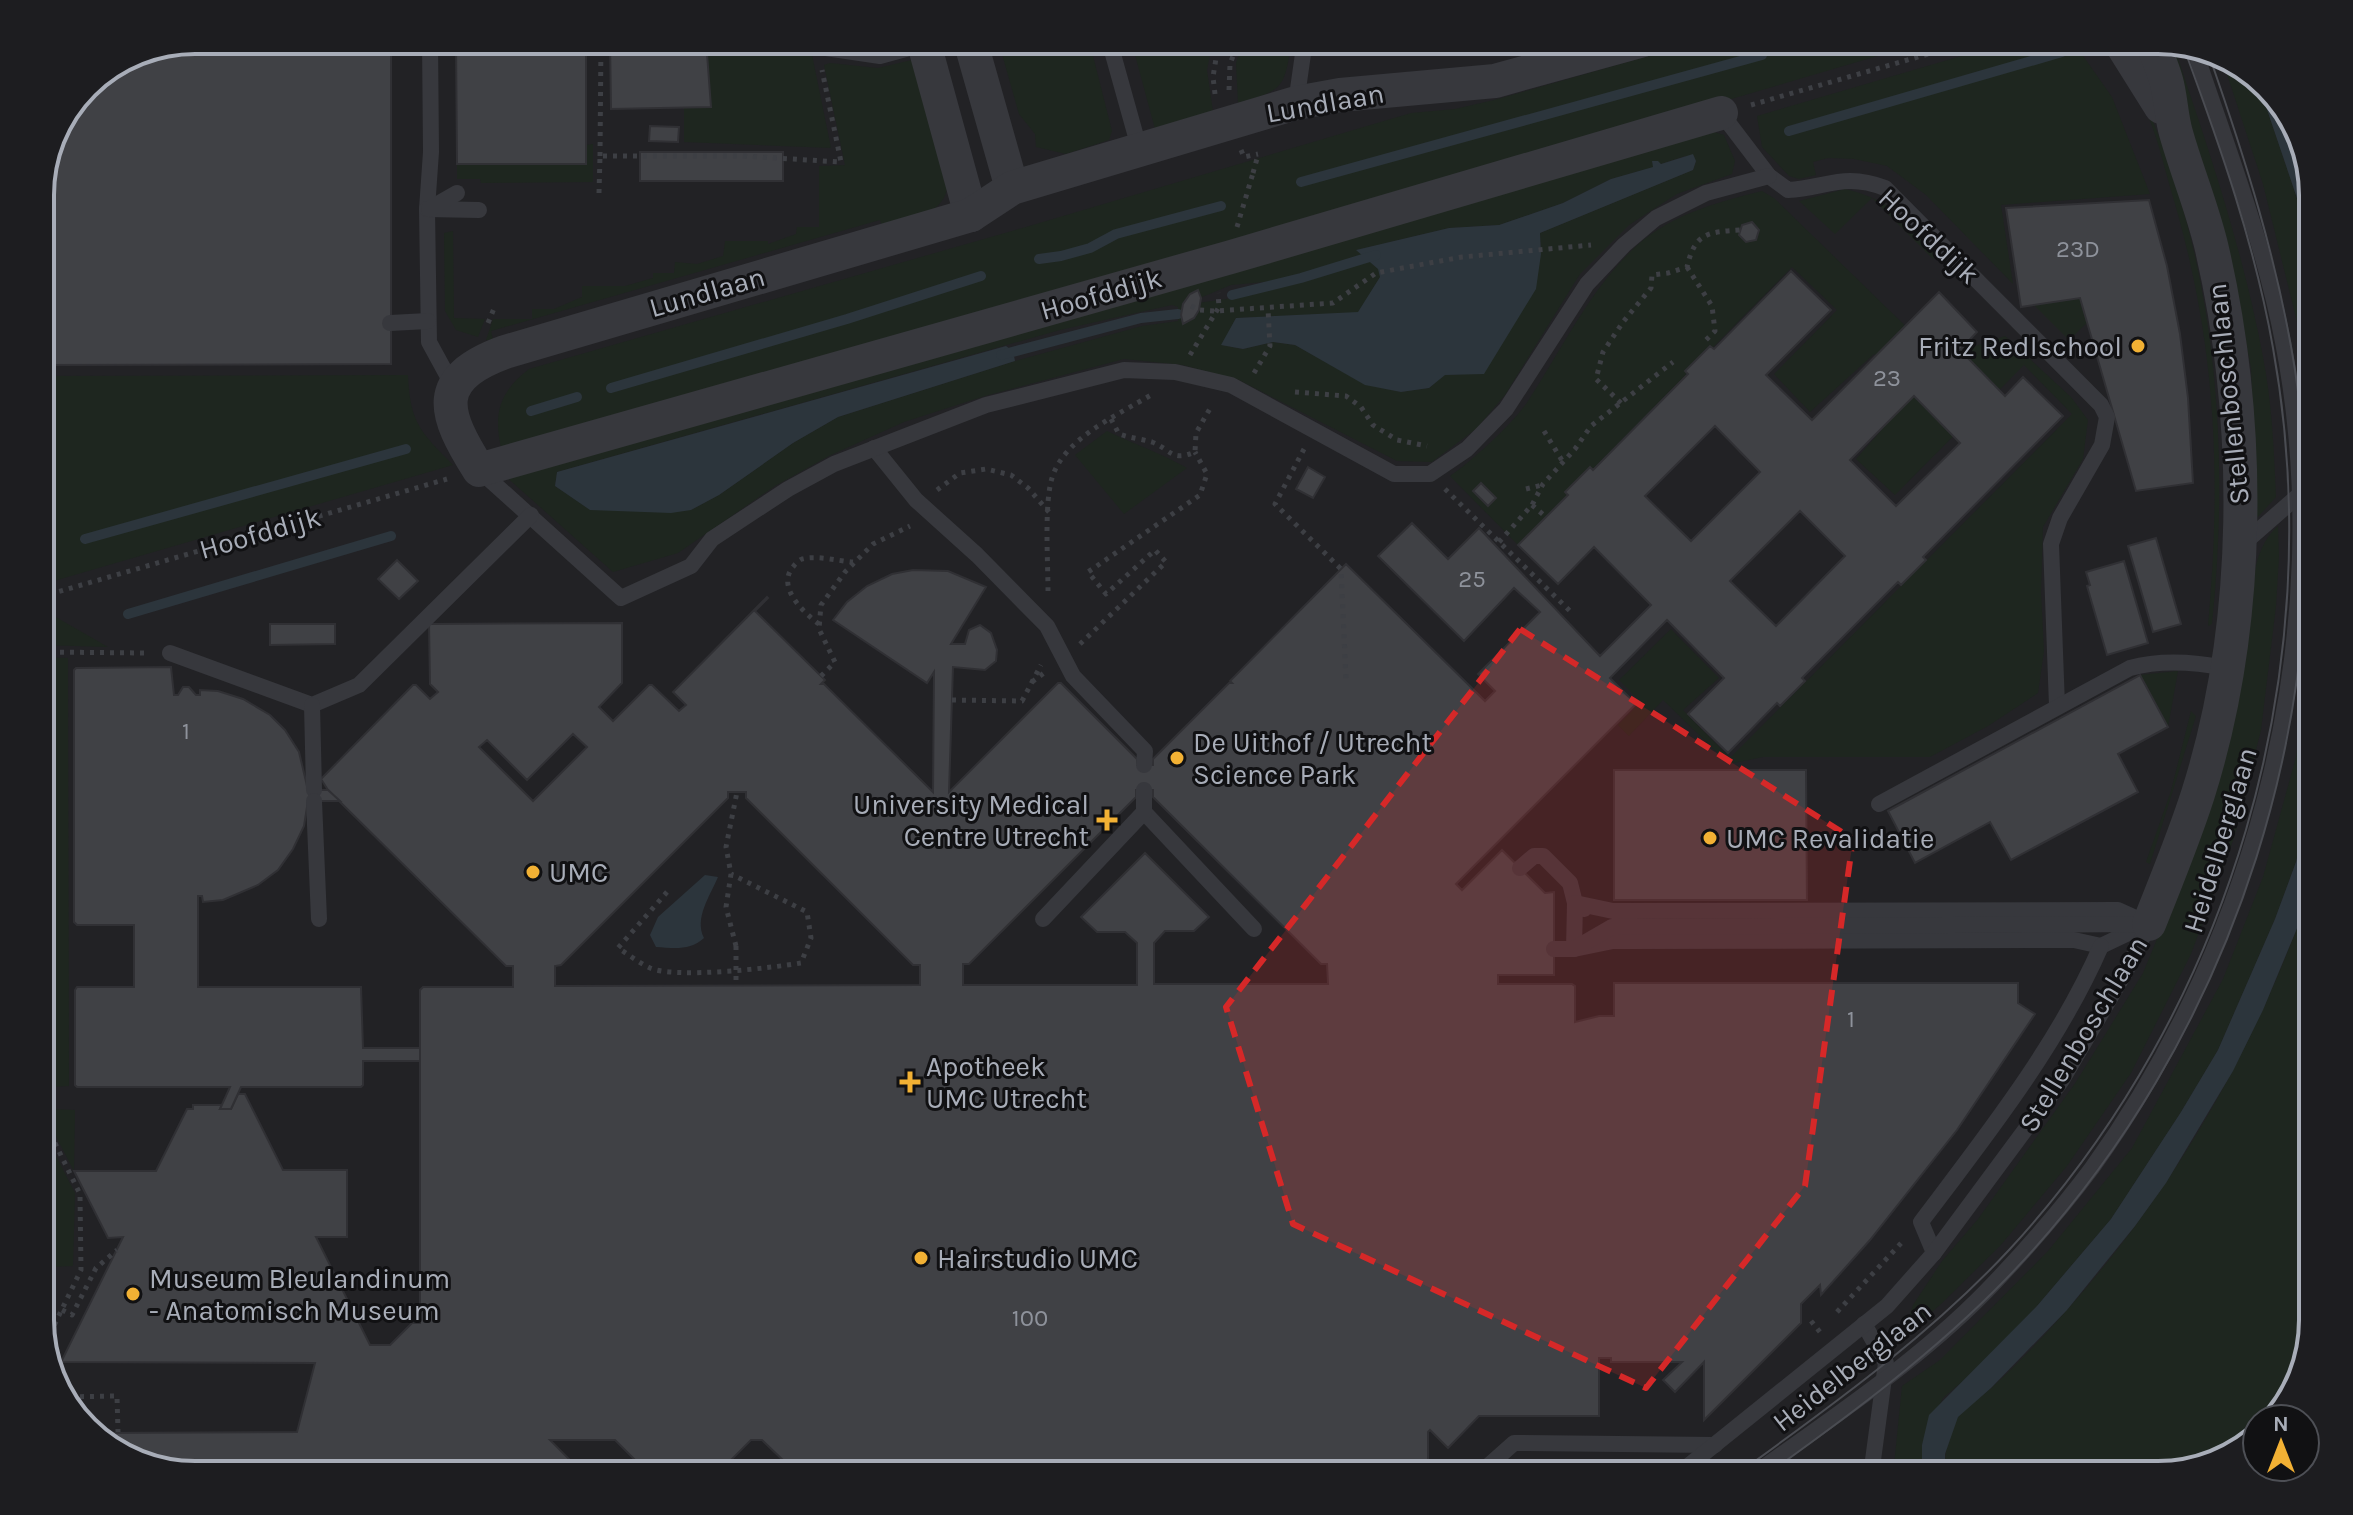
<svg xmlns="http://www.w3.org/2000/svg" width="2353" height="1515" font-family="Karla,sans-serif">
	<rect width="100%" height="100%" fill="#161618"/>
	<path fill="#222225" d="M195 40H2158L2244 66 2292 118 2313 194V1321L2287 1406 2273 1419H2257V1434L2235 1454 2159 1475H195L109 1449 61 1397 40 1330V185L52 135 86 85 136 52Z"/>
	<g fill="#1e261f" fill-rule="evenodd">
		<path d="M785 40H809L831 148 684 142V107H711L707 54Z"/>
		<path d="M998 40H1089L1112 131 1109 140 1066 154 1036 147 1035 134 1019 114Z"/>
		<path d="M1131 40H1213L1207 70 1213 112 1155 129Z"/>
		<path d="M1244 40H1292C1284 88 1285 90 1238 103L1236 63Z"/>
		<path d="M1705 40H1932L1234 245 502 452C493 415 498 393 529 369L1026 227 1411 113 1455 109 1494 100Z"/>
		<path d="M2016 40H2070L2074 43 2112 97 2150 194 2001 205 2013 284 1926 195 1887 166 1854 159 1828 158 1813 162 1816 175 1799 179 1789 176 1762 147 1757 116Z"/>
		<path d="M2101 40H2113C2124 61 2137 83 2146 105 2217 267 2230 450 2212 624L2208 626C2222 471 2216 338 2170 187 2162 159 2155 127 2141 101 2129 80 2113 61 2101 40Z"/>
		<path d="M2161 41 2173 44C2208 147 2243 250 2263 357 2272 403 2274 450 2276 497L2257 518 2251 368 2231 266Z"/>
		<path d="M2222 59 2244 66 2257 80 2301 210 2313 261V444L2298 326 2263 184Z"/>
		<path d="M912 60 947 189C941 217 907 220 883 228L880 220 491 331 493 340H486L493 319H532V309H554L582 297V286H625L653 278V273H674L675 262 697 264 723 256 725 241H768V244L796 234 797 227H819V166L845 165 824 65 830 63 878 68Z"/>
		<path d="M1711 131 1724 135 1735 161 1732 174 1677 194 1629 225 1580 274 1505 395 1476 429 1432 462 1397 461 1239 380 1183 365 1124 359 985 396 904 422 829 456 775 486 678 553 613 572 503 474ZM1685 156 1696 161 1693 170 1540 233 1541 254 1463 374 1444 375 1429 388 1401 392 1365 384 1295 345 1273 342 1243 349 1222 345 1236 318 1358 313 1380 277 1379 269 1357 250 1449 228 1499 225 1563 203 1611 179 1654 167 1652 162 1661 164ZM1295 279 1241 297 1183 305 1231 285ZM1172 305 1178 307V321L1142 326 1015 361 838 417 793 443 719 495 691 510H591L555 486 557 472 1060 330Z"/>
		<path d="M593 144V182L481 183 480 179H457V164H585L586 145Z"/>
		<path d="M1845 189C1894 201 1903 219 1937 253L1933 259 1872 198 1835 234 1799 201Z"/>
		<path d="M1762 191 1774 198 1928 348 1949 355 2005 336 2071 397 2088 420 2083 459 2043 527 2041 592 2044 651 2038 693 1988 726 1930 757H1763L1729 764 1663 700 1629 736 1618 725 1641 702 1619 680 1671 629 1719 678 1683 710 1730 758 2072 414 2024 365 1895 495 1856 459 1914 393 1874 354 1810 412 1774 374 1837 310 1792 267 1518 545 1450 476C1471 462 1511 425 1526 404 1560 353 1586 296 1630 252 1666 216 1714 203 1762 191Z"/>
		<path d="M453 231 454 318 485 319 478 337 456 330 445 311 444 233Z"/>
		<path d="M2080 298 2087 323 2069 340 2034 305Z"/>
		<path d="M408 375C410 424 421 432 453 465L40 585V376Z"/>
		<path d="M1107 431C1134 444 1161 453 1187 468L1124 514 1075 455Z"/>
		<path d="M2278 526 2279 557 2276 606 2261 730 2234 838 2191 954 2131 1073 2067 1166 2000 1246 1940 1305 1910 1330 1907 1323 1913 1305 1942 1261 1978 1219 2076 1082 2143 973 2197 842 2251 596C2255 569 2257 545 2278 526Z"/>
		<path d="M40 608 108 647 40 645Z"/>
		<path d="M2313 640V792L2296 862 2275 919 2218 1050 2181 1112 2111 1219 2037 1306 1977 1369 1943 1398 1922 1445V1475H1893L1902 1386 1940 1360 2048 1251 2132 1148 2223 979 2263 877 2296 757Z"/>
		<path d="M40 657 68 658 69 1086 51 1087V986L40 985Z"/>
		<path d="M2178 671 2168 727 2140 675Z"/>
		<path d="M2191 711 2196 716 2150 864 2146 862 2171 791Z"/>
		<path d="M2313 883V1321L2287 1406 2273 1419H2257V1434L2235 1454 2159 1475H1945C1945 1456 1946 1433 1958 1417 1966 1406 1980 1398 1990 1389 2017 1365 2042 1338 2066 1311 2177 1187 2260 1040 2313 883Z"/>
		<path d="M51 1109 75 1110 74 1171 52 1129Z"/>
		<path d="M52 1148 75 1193 73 1266 52 1267Z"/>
	</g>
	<g fill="#2c353c">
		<path d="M2257 80 2290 115 2301 148 2313 194V261L2301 210Z"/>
		<path d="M1693 154 1696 161 1693 170 1540 233 1541 254 1536 289 1484 374 1445 375 1429 388 1401 392 1365 385 1295 345 1273 342 1243 349 1221 345 1236 318 1358 312 1380 277 1378 269 1356 250 1449 228 1499 225 1563 203 1611 179 1653 167 1652 161H1658L1661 164Z"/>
		<path d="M1006 346 1013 351 1015 361 838 417 793 443 719 495 691 510 671 513 590 510 555 486 557 472Z"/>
		<path d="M2313 792V883L2298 926 2263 1010 2233 1071 2166 1183 2135 1226 2067 1310 1991 1388 1958 1417 1945 1454V1475H1922V1445L1929 1415 2037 1306 2111 1219 2181 1112 2218 1050 2275 919 2296 862Z"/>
		<path d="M705 875 718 877C710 896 694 918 704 938 690 951 674 948 656 947L650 935 658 917Z"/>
	</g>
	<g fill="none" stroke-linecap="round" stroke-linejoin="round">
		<g stroke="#2c353c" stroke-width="10">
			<path d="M1789 131 2062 52 2061 44"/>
			<path d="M1301 182 1762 55"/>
			<path d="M1039 259 1061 256 1090 248 1116 234 1221 206"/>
			<path d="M1232 295 1301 278 1376 255"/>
			<path d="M1001 355 1141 318 1178 314"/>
			<path d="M611 388 847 319 981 276"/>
			<path d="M531 411 577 397"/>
			<path d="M85 539 406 449"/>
			<path d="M128 614 391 536"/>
		</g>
	</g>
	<g fill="#404145" stroke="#303034" stroke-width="2" fill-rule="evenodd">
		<path d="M195 40H391V364L40 365V185L52 135 86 85 136 52Z"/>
		<path d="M456 40H586V164H457Z"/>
		<path d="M610 40H706L711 107 611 109Z"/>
		<path d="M650 126 679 127 678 142 649 141Z"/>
		<rect x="640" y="152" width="143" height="29"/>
		<path d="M2149 200 2167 266 2180 334 2188 398 2193 483 2136 491 2080 298 2021 307 2006 208Z"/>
		<path d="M1752 222 1759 230 1756 240 1746 242 1739 235 1742 225Z"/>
		<path d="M1791 271 1831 310 1766 375 1812 420 1939 292 1977 332 1960 350 2005 396 2023 377 2063 416 1923 557 1926 560 1901 585 1898 582 1802 678 1805 681 1780 706 1777 703 1728 753 1688 714 1724 678 1667 620 1610 678 1636 704 1456 884 1462 890 1502 850 1545 893 1554 892V975H1498V984H1572L1575 986V1022L1599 1016H1614V983H2018V1003L2035 1014 1957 1130 1870 1240 1821 1295 1820 1285 1801 1304V1323L1704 1420V1362L1675 1392 1663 1380 1682 1362H1611V1358H1599V1416H1479L1448 1448 1430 1430 1428 1432V1475H904V1472L903 1475H788V1465L762 1440H751L726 1465 727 1475H640V1465L615 1440H550L575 1465 574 1475H195L109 1449 94 1433 297 1432 315 1363 61 1362 123 1237 108 1238 74 1171H156L187 1109H193V1105H222L220 1109H231L238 1094H245L283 1170H347V1237H316L370 1345H390L412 1323H420V990L423 987H513V966H506L328 790 321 779 413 685H416L430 699 438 692 430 684 429 624 622 623V683L599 707 613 721 649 685H652L679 711 686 705 673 692 767 597 768 598 755 611 825 680 821 684H824L933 792 934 672 927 683 833 620 847 602 867 586 892 574 913 570 948 571 986 587 951 644H965L969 630 980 625 991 633 997 650 996 661 985 670 953 667 949 792 1058 683H1061L1137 759V765H1153V759L1229 683H1232L1230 681 1346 564 1485 701 1495 691 1478 674 1540 612 1514 588 1464 641 1378 556 1412 523 1448 559 1479 528 1600 656 1651 605 1594 547 1558 584 1518 545 1568 495 1565 492 1590 467 1593 470 1688 374 1685 371 1710 346 1714 349ZM1914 396 1960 443 1896 506 1850 460ZM1715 426 1760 472 1691 541 1645 496ZM1800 511 1845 556 1776 626 1730 581ZM573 734 587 747 533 801 479 747 487 740 527 780ZM1136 790H1153V797L1321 964H1327L1328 984H1154V943L1165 931H1194L1209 917 1145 853 1081 917 1097 932H1125L1137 943V985H963V964H969L1136 797ZM728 792H746V798L913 965H920V985L555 986V966L561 965 728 798Z"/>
		<path d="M1198 290 1201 298 1199 310 1194 318 1183 324 1181 315 1183 304 1190 294Z"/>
		<path d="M1308 467 1325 477 1313 498 1296 489Z"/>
		<path d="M1481 483 1496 498 1488 506 1473 491Z"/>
		<path d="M2156 538 2181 624 2153 632 2128 546Z"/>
		<path d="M397 560 418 581 399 599 378 579Z"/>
		<path d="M2124 561 2148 643 2107 655 2087 586 2090 585 2086 572Z"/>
		<path d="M270 624H335V644L270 645Z"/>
		<path d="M171 667 174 695H178L183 687H189L196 695H200V690L218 691 243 699 270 715 285 730 299 752 308 790H328L340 801H308L304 826 293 849 278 870 258 885 223 900 203 902 202 896H198V987H361L363 1048H420V1061H363V1085L361 1087H241L231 1109H220L230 1087H77L75 1085V990L77 987H134V925H77L74 922V670L76 668Z"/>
		<path d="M2140 675 2168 727 2118 754 2138 792 2011 860 1990 822 1915 863 1888 811Z"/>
		<path d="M1614 770H1806L1807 900H1614Z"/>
	</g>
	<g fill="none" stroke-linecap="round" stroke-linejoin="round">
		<g stroke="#3d3f44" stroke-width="5" stroke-dasharray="4 6" stroke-linecap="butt">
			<path d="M1229 90 1230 64 1239 40"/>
			<path d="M1215 94 1213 77 1219 40"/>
			<path d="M1751 105 1977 40"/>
			<path d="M1241 150 1244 157 1258 154"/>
			<path d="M600 156 601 40"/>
			<path d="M1253 173 1258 155"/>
			<path d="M599 193 600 156H743L841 162 822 70"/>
			<path d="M1687 267 1712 306 1715 331 1703 343"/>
			<path d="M1191 306 1199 310 1215 311 1333 303 1376 273 1462 257 1591 245"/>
			<path d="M488 323 495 306"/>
			<path d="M1190 355 1219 307 1218 293"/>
			<path d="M1254 373 1270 346 1268 309"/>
			<path d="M1295 392 1346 396 1361 407 1373 425 1397 440 1427 446"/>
			<path d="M1621 403 1596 379 1603 352 1623 322 1651 288 1652 275 1668 273 1687 267C1695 233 1707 232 1740 230"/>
			<path d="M1111 419 1119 434C1130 438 1142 439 1152 442 1172 450 1171 462 1195 452L1196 433 1212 405"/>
			<path d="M1544 431 1563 462"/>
			<path d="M1304 449 1275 504 1341 569 1346 679"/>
			<path d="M1445 489 1573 614"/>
			<path d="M1526 489 1542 485"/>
			<path d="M937 490 960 473 986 469 1011 475 1028 488 1049 512"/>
			<path d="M1532 505 1546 517"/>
			<path d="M1499 542 1532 505 1543 484 1575 449 1591 426 1673 362"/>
			<path d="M1048 591C1048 562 1044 504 1052 478 1064 438 1118 415 1151 395"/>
			<path d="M40 597 447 479"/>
			<path d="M819 624C804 613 776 587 793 567 795 564 799 560 802 559 817 555 838 561 853 562"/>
			<path d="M1080 644 1166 562 1155 550 1106 594 1088 572 1200 495 1207 474 1195 452"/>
			<path d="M40 652 147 653"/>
			<path d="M821 676 835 662 819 629 821 605 845 572 873 544 910 526"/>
			<path d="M1032 682 1044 673"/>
			<path d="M952 700 1022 701 1041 665"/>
			<path d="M667 892 618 948C628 954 639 963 650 968 675 979 771 968 801 963L811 938 807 912 731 874"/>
			<path d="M736 946 726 907 731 874 726 847 737 792"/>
			<path d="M40 1110 45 1124 47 1351"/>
			<path d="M46 1125 80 1194 81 1270 47 1340"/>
			<path d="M62 1310 72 1315 96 1268 117 1250"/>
			<path d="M1837 1312 1904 1240"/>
			<path d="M1811 1321 1820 1332"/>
			<path d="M60 1397 117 1396 118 1432"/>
		</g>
		<g stroke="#37383d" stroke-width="16">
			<path d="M430 40 431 152 427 209 429 342 453 386"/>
			<path d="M823 40 826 48 880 56 924 44"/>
			<path d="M1109 40 1140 151"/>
			<path d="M1296 103 1305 40"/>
			<path d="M1721 113 1769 176 1788 190C1826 188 1844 172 1885 188L2101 405 2107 417 2102 445 2060 518 2051 544 2057 706"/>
			<path d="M427 209 479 210"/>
			<path d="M429 209 457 193"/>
			<path d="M390 323 428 321"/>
			<path d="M874 448 916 500 977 555 1047 626 1073 676 1145 751 1144 765"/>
			<path d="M479 470 621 598 691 566 712 539 788 489 834 464 986 405 1124 370 1175 372 1231 385 1394 474H1430L1467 449 1506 409 1587 284 1624 245 1656 218 1706 193 1769 176"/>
			<path d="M2243 544 2299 495"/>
			<path d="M170 653 312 705 359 685 531 515"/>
			<path d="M312 705 314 790"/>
			<path d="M314 801 319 919"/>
			<path d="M1879 804 2130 668C2162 659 2195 662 2226 668"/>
			<path d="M1144 812 1254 929"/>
			<path d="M1520 868 1534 856H1543L1570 883 1575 903 1584 909"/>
			<path d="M1043 919 1144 812V790"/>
			<path d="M2101 946 2074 940 1613 941 1574 949 1575 903 1613 911 2118 910 2149 924"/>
			<path d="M2101 946 2143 926"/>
			<path d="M1554 949H1574L1612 927 2143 924"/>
			<path d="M1934 1253 1921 1222C1986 1136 2058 1045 2101 946"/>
			<path d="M1864 1324 1886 1363 1871 1475"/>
			<path d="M1478 1475 1514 1443 1715 1445"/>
			<path d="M1677 1475 1887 1306 1934 1253 2062 1080 2126 971 2149 924"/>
			<path d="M1753 1475C1836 1415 1926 1356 1996 1281 2030 1245 2063 1207 2092 1168 2260 935 2338 626 2283 342 2264 243 2227 147 2195 51"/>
		</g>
		<g stroke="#37383d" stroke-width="34">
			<path d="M923 40 971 215"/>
			<path d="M970 40 1012 188"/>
			<path d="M1643 40 1495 81 1340 95 1296 103 1012 188 971 215 505 352C431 379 443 413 479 470L1231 257 1721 113"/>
			<path d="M2119 40 2161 107"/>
			<path d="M2149 924C2166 881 2184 838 2198 794 2252 623 2252 423 2212 249 2203 210 2187 172 2176 133 2171 116 2171 97 2166 80 2162 66 2156 53 2151 40"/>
		</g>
		<g stroke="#4a4c52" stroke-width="2">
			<path d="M1736 1475C1832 1405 1928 1337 2009 1250 2231 1010 2331 670 2273 348 2255 245 2220 146 2184 48"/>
			<path d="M1766 1475C1850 1415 1934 1353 2006 1279 2237 1041 2346 697 2295 370 2278 262 2245 158 2209 55"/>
		</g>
		<g stroke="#3d3f44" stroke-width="5" stroke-dasharray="4 6" stroke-linecap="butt">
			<path d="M1237 227 1253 173"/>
			<path d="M736 946V986"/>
		</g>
	</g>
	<path fill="#d62828" fill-opacity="0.2" stroke="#d62828" stroke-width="6" stroke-dasharray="16 10" stroke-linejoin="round" d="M1520 629 1853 839 1805 1186 1646 1388 1293 1224 1226 1007Z"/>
	<g fill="#f2b134" stroke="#111113" stroke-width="3">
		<circle cx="2138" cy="346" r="8"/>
		<circle cx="1177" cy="758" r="8"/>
		<path d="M1103 808h8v8h8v8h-8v8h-8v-8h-8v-8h8z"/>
		<circle cx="1710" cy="838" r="8"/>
		<circle cx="533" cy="872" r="8"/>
		<path d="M906 1070h8v8h8v8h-8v8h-8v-8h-8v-8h8z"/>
		<circle cx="921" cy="1258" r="8"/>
		<circle cx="133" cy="1294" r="8"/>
	</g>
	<g text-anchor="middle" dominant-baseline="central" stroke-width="6" stroke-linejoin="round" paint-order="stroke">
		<g font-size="24" fill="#8e929b">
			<text x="2078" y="249">23D</text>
			<text x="1887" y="378">23</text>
			<text x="1472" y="579">25</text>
			<text x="186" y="731">1</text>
			<text x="1851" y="1019">1</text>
			<text x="1030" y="1318">100</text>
		</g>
		<g font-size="28" fill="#a8adb8" stroke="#111113">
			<text transform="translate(1325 103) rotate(-10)">Lundlaan</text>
			<text transform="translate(1929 236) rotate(43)">Hoofddijk</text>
			<text transform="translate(707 292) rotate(-16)">Lundlaan</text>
			<text transform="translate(1101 294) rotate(-16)">Hoofddijk</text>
			<text transform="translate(2228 394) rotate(-96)">Stellenboschlaan</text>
			<text transform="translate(260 533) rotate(-16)">Hoofddijk</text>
			<text transform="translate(2220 840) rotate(-73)">Heidelberglaan</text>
			<text transform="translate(2083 1034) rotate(-59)">Stellenboschlaan</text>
			<text transform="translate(1852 1366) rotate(-38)">Heidelberglaan</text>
		</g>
		<g font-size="28" fill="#a8adb8" stroke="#111113" text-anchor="start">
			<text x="2122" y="346" text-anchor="end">Fritz Redlschool</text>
			<text x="1193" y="742">De Uithof / Utrecht<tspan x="1193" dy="32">Science Park</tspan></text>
			<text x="1089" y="804" text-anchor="end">University Medical<tspan x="1089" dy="32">Centre Utrecht</tspan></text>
			<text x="1726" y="838">UMC Revalidatie</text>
			<text x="549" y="872">UMC</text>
			<text x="926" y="1066">Apotheek<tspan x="926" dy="32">UMC Utrecht</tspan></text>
			<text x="937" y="1258">Hairstudio UMC</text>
			<text x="149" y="1278">Museum Bleulandinum<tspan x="149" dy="32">- Anatomisch Museum</tspan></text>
		</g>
	</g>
	<path d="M0 0H2353V1515H0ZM195 54H2158A141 141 0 0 1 2299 195V1320A141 141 0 0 1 2158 1461H195A141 141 0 0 1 54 1320V195A141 141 0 0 1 195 54Z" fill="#1d1d20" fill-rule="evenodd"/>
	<path fill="none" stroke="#a8adb8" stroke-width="4" d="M195 54H2158A141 141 0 0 1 2299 195V1320A141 141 0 0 1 2158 1461H195A141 141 0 0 1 54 1320V195A141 141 0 0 1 195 54Z"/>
	<g transform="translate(2281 1443)"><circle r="38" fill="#111113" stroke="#4d4f55" stroke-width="2"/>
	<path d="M0-6L14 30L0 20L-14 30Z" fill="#f2b134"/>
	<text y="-12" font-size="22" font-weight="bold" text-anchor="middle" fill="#a8adb8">N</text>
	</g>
</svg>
